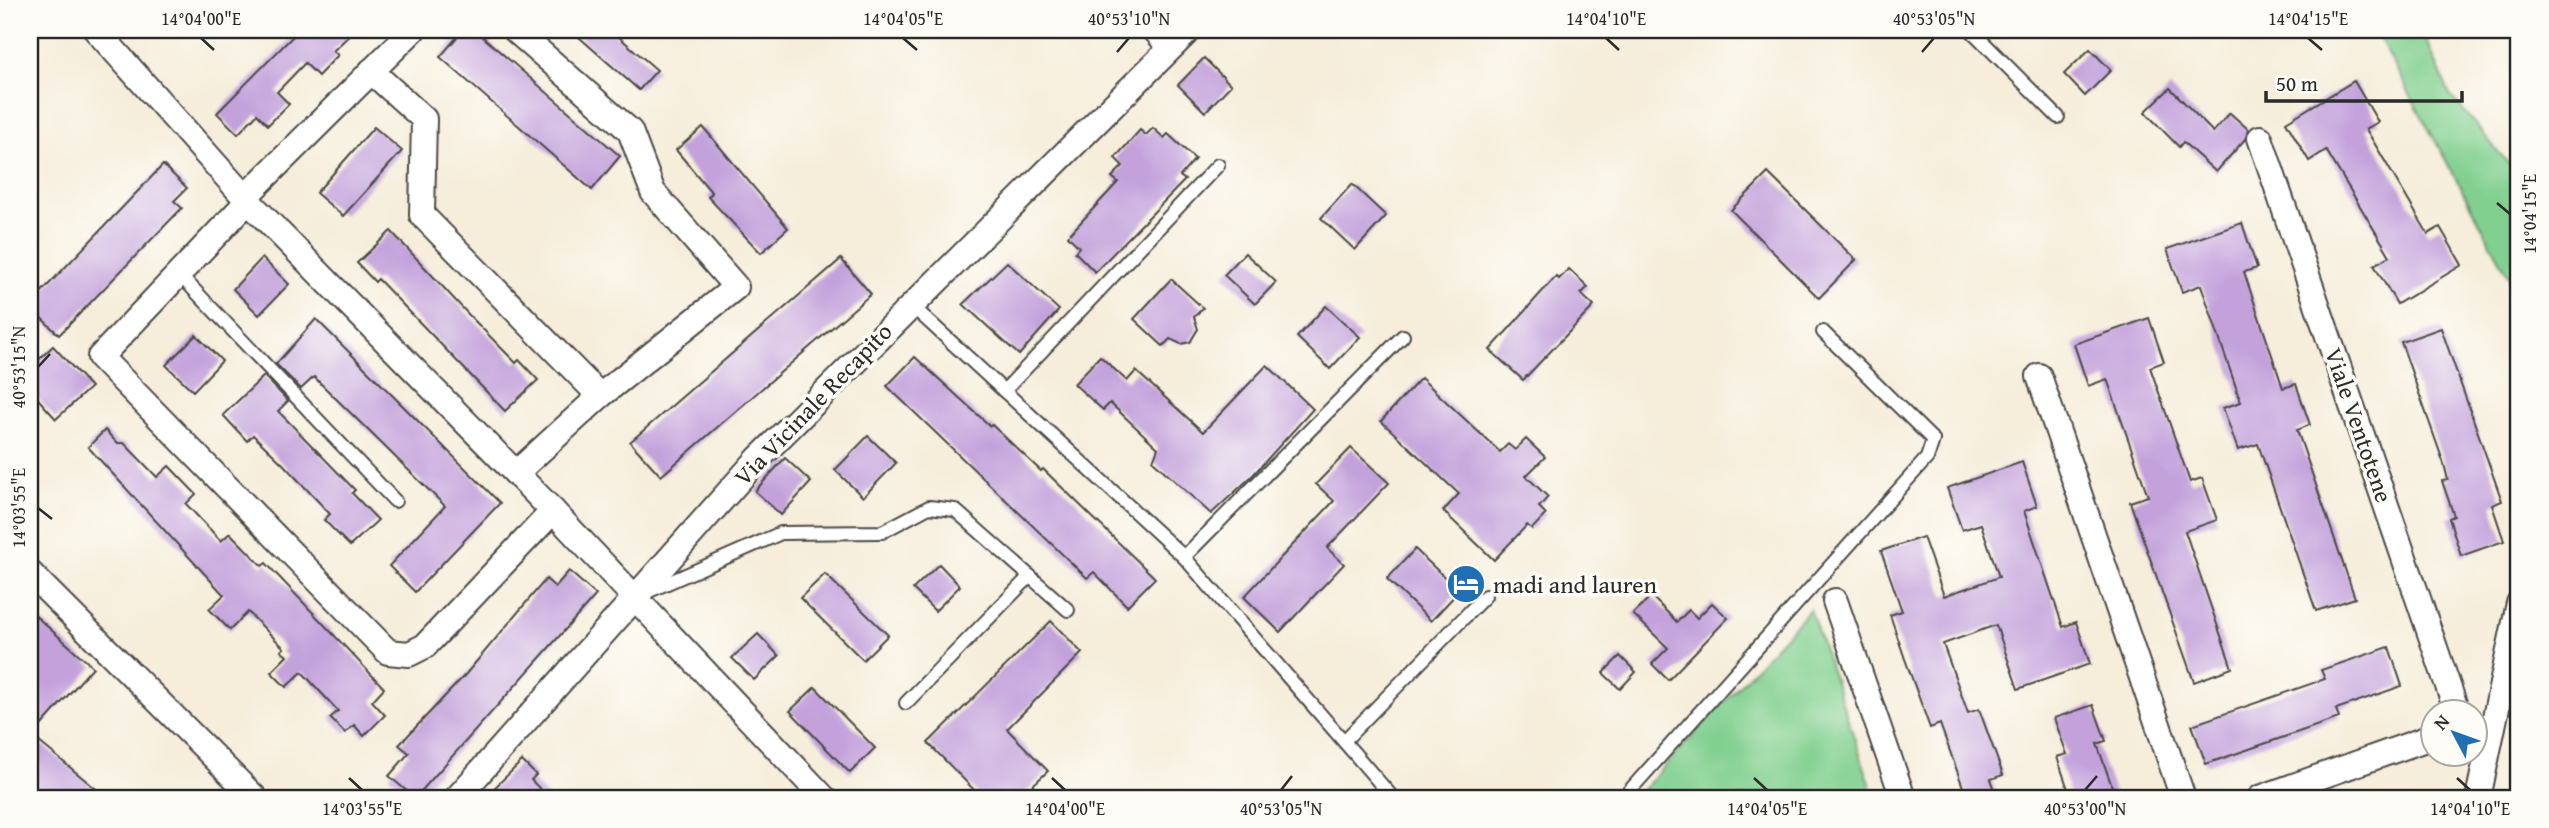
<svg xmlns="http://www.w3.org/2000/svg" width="2549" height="828" font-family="'Gentium Book Plus',serif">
	<rect width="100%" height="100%" fill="#fdfcf7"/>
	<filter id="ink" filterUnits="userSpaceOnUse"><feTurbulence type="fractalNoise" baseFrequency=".0143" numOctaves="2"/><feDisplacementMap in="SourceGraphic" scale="14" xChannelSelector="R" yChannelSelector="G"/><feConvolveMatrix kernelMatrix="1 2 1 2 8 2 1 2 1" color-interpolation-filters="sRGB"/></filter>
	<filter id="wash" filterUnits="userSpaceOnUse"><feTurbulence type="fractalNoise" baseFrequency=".00686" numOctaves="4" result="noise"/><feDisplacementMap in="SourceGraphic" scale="28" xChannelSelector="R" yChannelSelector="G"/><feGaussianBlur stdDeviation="1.57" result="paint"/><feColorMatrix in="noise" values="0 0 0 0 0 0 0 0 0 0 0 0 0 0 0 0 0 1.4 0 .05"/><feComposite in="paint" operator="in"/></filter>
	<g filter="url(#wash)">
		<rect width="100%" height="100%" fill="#f6edda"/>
		<g fill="#82d090" stroke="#567e5e" stroke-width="2">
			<path d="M2375 30H2422L2450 95 2519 176V295Z"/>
			<path d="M1810 609 1875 798H1635Z"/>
		</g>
		<g id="blocks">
			<g fill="#c3a2dc">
				<path d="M299 30H355L333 51 338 55 318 76 305 63 277 92 289 104 268 125 257 114 238 134 217 113Z"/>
				<path d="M463 30H475L620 156 592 190 440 57Z"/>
				<path d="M571 30H611L657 70 639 90Z"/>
				<path d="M2090 49 2111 70 2085 96 2064 74Z"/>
				<path d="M1204 58 1231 85 1205 112 1178 85Z"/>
				<path d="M2354 81 2378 122 2366 129 2428 234 2440 227 2462 265 2397 304 2374 265 2390 256 2326 150 2309 161 2286 122Z"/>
				<path d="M2170 88 2213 132 2230 113 2248 129 2246 138 2216 172 2183 142 2179 147 2145 112Z"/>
				<path d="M374 127 402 151 343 216 316 193Z"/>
				<path d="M703 127 788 228 761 253 708 197 712 193 676 150Z"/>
				<path d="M1153 128 1164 138 1168 134 1195 159 1180 176 1185 180 1095 272 1075 252 1079 247 1068 236 1118 182 1112 177 1123 166 1115 158 1140 130 1146 135Z"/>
				<path d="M163 165 187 188 174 201 182 208 59 335 30 307V304Z"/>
				<path d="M1768 173 1856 260 1819 298 1731 210Z"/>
				<path d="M1352 184 1386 216 1355 250 1321 218Z"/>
				<path d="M2242 223 2257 268 2244 272 2283 388 2296 384 2310 425 2297 430 2355 598 2316 611 2258 444 2238 450 2223 408 2241 402 2201 285 2182 292 2167 249Z"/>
				<path d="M391 231 468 314 516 363 519 360 538 380 505 411 378 279 375 282 357 263Z"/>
				<path d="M1245 253 1276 282 1255 304 1224 275Z"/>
				<path d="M262 258 289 284 259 315 233 289Z"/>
				<path d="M841 259 871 294 661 476 630 442Z"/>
				<path d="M1007 262 1059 310 1019 355 963 304Z"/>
				<path d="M1569 269 1588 287 1581 294 1594 306 1523 380 1490 350 1556 276 1559 279Z"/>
				<path d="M1171 279 1203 308 1194 317 1198 329 1190 342 1181 344 1170 339 1163 346 1134 319Z"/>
				<path d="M1326 306 1360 337 1330 369 1297 337Z"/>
				<path d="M2149 318 2164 362 2150 367 2190 482 2202 478 2217 520 2185 531 2232 668 2194 682 2130 502 2148 496 2107 379 2088 386 2074 344Z"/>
				<path d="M316 319 500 503 415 592 389 566 445 506 314 377 301 389 276 364Z"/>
				<path d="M2441 328 2502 501 2492 505 2504 541 2461 556 2449 518 2454 516 2442 481 2448 480 2444 464 2401 342Z"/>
				<path d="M196 335 222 361 193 391 166 365Z"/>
				<path d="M53 346 91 387 56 419 30 390V368Z"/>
				<path d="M1100 356 1127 381 1136 371 1203 432 1267 365 1313 409 1251 477 1211 514 1153 461 1158 448 1110 403 1103 410 1074 384Z"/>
				<path d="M915 357 990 426 992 425 1041 471 1043 469 1155 578 1127 606 1094 572 1087 578 887 386Z"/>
				<path d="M264 376 288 401 278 411 355 490 352 493 378 520 350 546 324 520 330 514 283 464 253 435 247 441 223 415Z"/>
				<path d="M1421 378 1500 452 1508 444 1515 450 1526 439 1545 457 1526 476 1548 497 1539 507 1546 514 1532 529 1527 525 1494 560 1443 511 1459 494 1381 421Z"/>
				<path d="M105 430 117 443H124L157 477 169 466 196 494 186 504 221 541 230 533 262 566 266 563 384 688 372 701 385 715 364 736 354 725 345 733 330 718 338 711 302 672 286 687 271 672 287 656 281 651 284 648 248 612 230 630 209 609 224 595 88 447Z"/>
				<path d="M868 436 896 463 863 497 835 470Z"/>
				<path d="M1351 448 1389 483 1327 548 1344 564 1280 632 1244 597 1334 501 1316 484Z"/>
				<path d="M785 458 811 482 781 515 755 491Z"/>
				<path d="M2022 462 2037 506 2024 511 2063 627 2076 622 2090 664 2018 689 1996 625 1943 644 1968 713 1979 709 2003 775 1991 779 1998 798H1967L1940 724 1930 728 1905 659 1890 615 1902 611 1881 551 1923 537 1944 596 1999 577 1981 524 1962 530 1947 488Z"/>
				<path d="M1415 549 1459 591 1431 621 1387 579Z"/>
				<path d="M939 564 960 586 935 611 913 589Z"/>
				<path d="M569 571 596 595 415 798 389 776 409 753 399 745 465 675 546 579 555 587Z"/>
				<path d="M825 574 888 635 863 660 800 598Z"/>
				<path d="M1651 596 1677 622 1689 610 1697 618 1712 603 1728 618 1668 680 1652 664 1668 648 1633 614Z"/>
				<path d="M30 611 93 667 32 736 107 798H30Z"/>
				<path d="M1051 621 1082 653 1007 729 1048 771 1019 798H982L928 743Z"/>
				<path d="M758 634 779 656 754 680 732 658Z"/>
				<path d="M2389 647 2402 686 2336 709 2339 718 2206 764 2192 725 2325 679 2321 670Z"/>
				<path d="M1620 656 1636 672 1620 689 1603 673Z"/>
				<path d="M815 687 875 748 850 773 790 711Z"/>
				<path d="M2093 705 2106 741 2097 744 2116 798H2071L2057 757 2067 754 2054 718Z"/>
				<path d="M522 761 536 775 531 780 549 798H484Z"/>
			</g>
		</g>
	</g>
	<g filter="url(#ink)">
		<use href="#blocks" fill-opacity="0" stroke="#494845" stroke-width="2"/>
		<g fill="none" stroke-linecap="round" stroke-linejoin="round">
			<g stroke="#494845" stroke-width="16">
				<g id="service">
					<path d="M1147 30 1167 53"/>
					<path d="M1971 30 2058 117"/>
					<path d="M180 275 395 501"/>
					<path d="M910 304 1184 557 1393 798"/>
					<path d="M1004 391 1218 165"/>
					<path d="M1184 557 1403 336"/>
					<path d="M647 592 781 533 882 532 929 507 955 510 1068 610"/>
					<path d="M906 703 1030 576"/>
					<path d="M1344 741 1485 596"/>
					<path d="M1623 798 1927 458 1933 440 1823 332"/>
				</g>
			</g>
			<g stroke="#494845" stroke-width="28">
				<g id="minor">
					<path d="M96 30 248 201 553 511 824 798"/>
					<path d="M515 30 630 131 653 192 736 287 600 396 516 473"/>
					<path d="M371 71 424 119 422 215 600 396"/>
					<path d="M2260 138 2457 712"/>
					<path d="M245 197 413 30"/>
					<path d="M248 201 100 357 388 652 409 654 425 646 553 511"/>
					<path d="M2039 376 2183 798"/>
					<path d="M30 573 255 798"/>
					<path d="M1835 601 1903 798"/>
					<path d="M457 798 758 459 1189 30"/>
					<path d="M2260 798 2434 736"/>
					<path d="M2478 798 2519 603"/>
				</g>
			</g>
			<use href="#service" stroke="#fff" stroke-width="12"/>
			<use href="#minor" stroke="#fff" stroke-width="24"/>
		</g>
	</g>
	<path fill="none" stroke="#2b2b2b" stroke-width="2.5" d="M201 38 214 50M903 38 917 50M1606 38 1619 50M2308 38 2322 50M1117 52 1129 38M1922 52 1934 38M2497 203 2510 214M38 367 50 354M38 508 52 519M349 778 362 790M1052 778 1065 790M1754 778 1767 790M2457 778 2470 790M1281 790 1292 776M2085 790 2097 776"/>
	<defs>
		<g id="hotel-disc" transform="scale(2.0125)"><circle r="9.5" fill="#1f6fb2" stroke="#fdfcf7"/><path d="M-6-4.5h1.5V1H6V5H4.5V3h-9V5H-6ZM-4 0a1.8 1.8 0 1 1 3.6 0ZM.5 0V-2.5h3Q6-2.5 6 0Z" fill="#fff"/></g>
	</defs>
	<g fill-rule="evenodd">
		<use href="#hotel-disc" x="1466" y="584"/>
	</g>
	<g text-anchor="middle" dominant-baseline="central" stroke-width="7" stroke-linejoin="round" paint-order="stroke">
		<g font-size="24" fill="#2b2b2b" stroke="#fdfcf7">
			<text transform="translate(813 404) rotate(-46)">Via Vicinale Recapito</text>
			<text transform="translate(2359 425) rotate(71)">Viale Ventotene</text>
		</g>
		<g font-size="24" fill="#2b2b2b" stroke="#fdfcf7" text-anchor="start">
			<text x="1493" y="584">madi and lauren</text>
		</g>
	</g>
	<rect width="2549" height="828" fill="none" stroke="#fdfcf7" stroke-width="77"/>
	<g transform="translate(2454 733) rotate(311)"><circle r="33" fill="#fdfcf7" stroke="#a9a8a5" stroke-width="2"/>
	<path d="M0-5L12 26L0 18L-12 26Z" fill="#1f6fb2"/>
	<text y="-10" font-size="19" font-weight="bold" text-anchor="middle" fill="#2b2b2b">N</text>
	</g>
	<path d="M2266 91v10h196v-10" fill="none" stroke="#2b2b2b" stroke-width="3.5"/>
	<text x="2276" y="91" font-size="21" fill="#2b2b2b" stroke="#fdfcf7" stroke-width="5" paint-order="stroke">50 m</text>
	<rect x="38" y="38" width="2472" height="752" fill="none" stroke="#2b2b2b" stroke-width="2.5"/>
	<g font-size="18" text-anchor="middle" fill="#2b2b2b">
		<text x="201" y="25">14°04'00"E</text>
		<text x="903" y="25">14°04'05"E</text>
		<text x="1129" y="25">40°53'10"N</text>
		<text x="1606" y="25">14°04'10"E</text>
		<text x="1934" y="25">40°53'05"N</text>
		<text x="2308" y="25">14°04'15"E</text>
		<text transform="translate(2530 214) rotate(-90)" y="6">14°04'15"E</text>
		<text transform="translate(19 367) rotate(-90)" y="6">40°53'15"N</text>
		<text transform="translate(19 508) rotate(-90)" y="6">14°03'55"E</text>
		<text x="362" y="815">14°03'55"E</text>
		<text x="1065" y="815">14°04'00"E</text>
		<text x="1281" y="815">40°53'05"N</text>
		<text x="1767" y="815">14°04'05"E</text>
		<text x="2085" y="815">40°53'00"N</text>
		<text x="2470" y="815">14°04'10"E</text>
	</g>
</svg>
